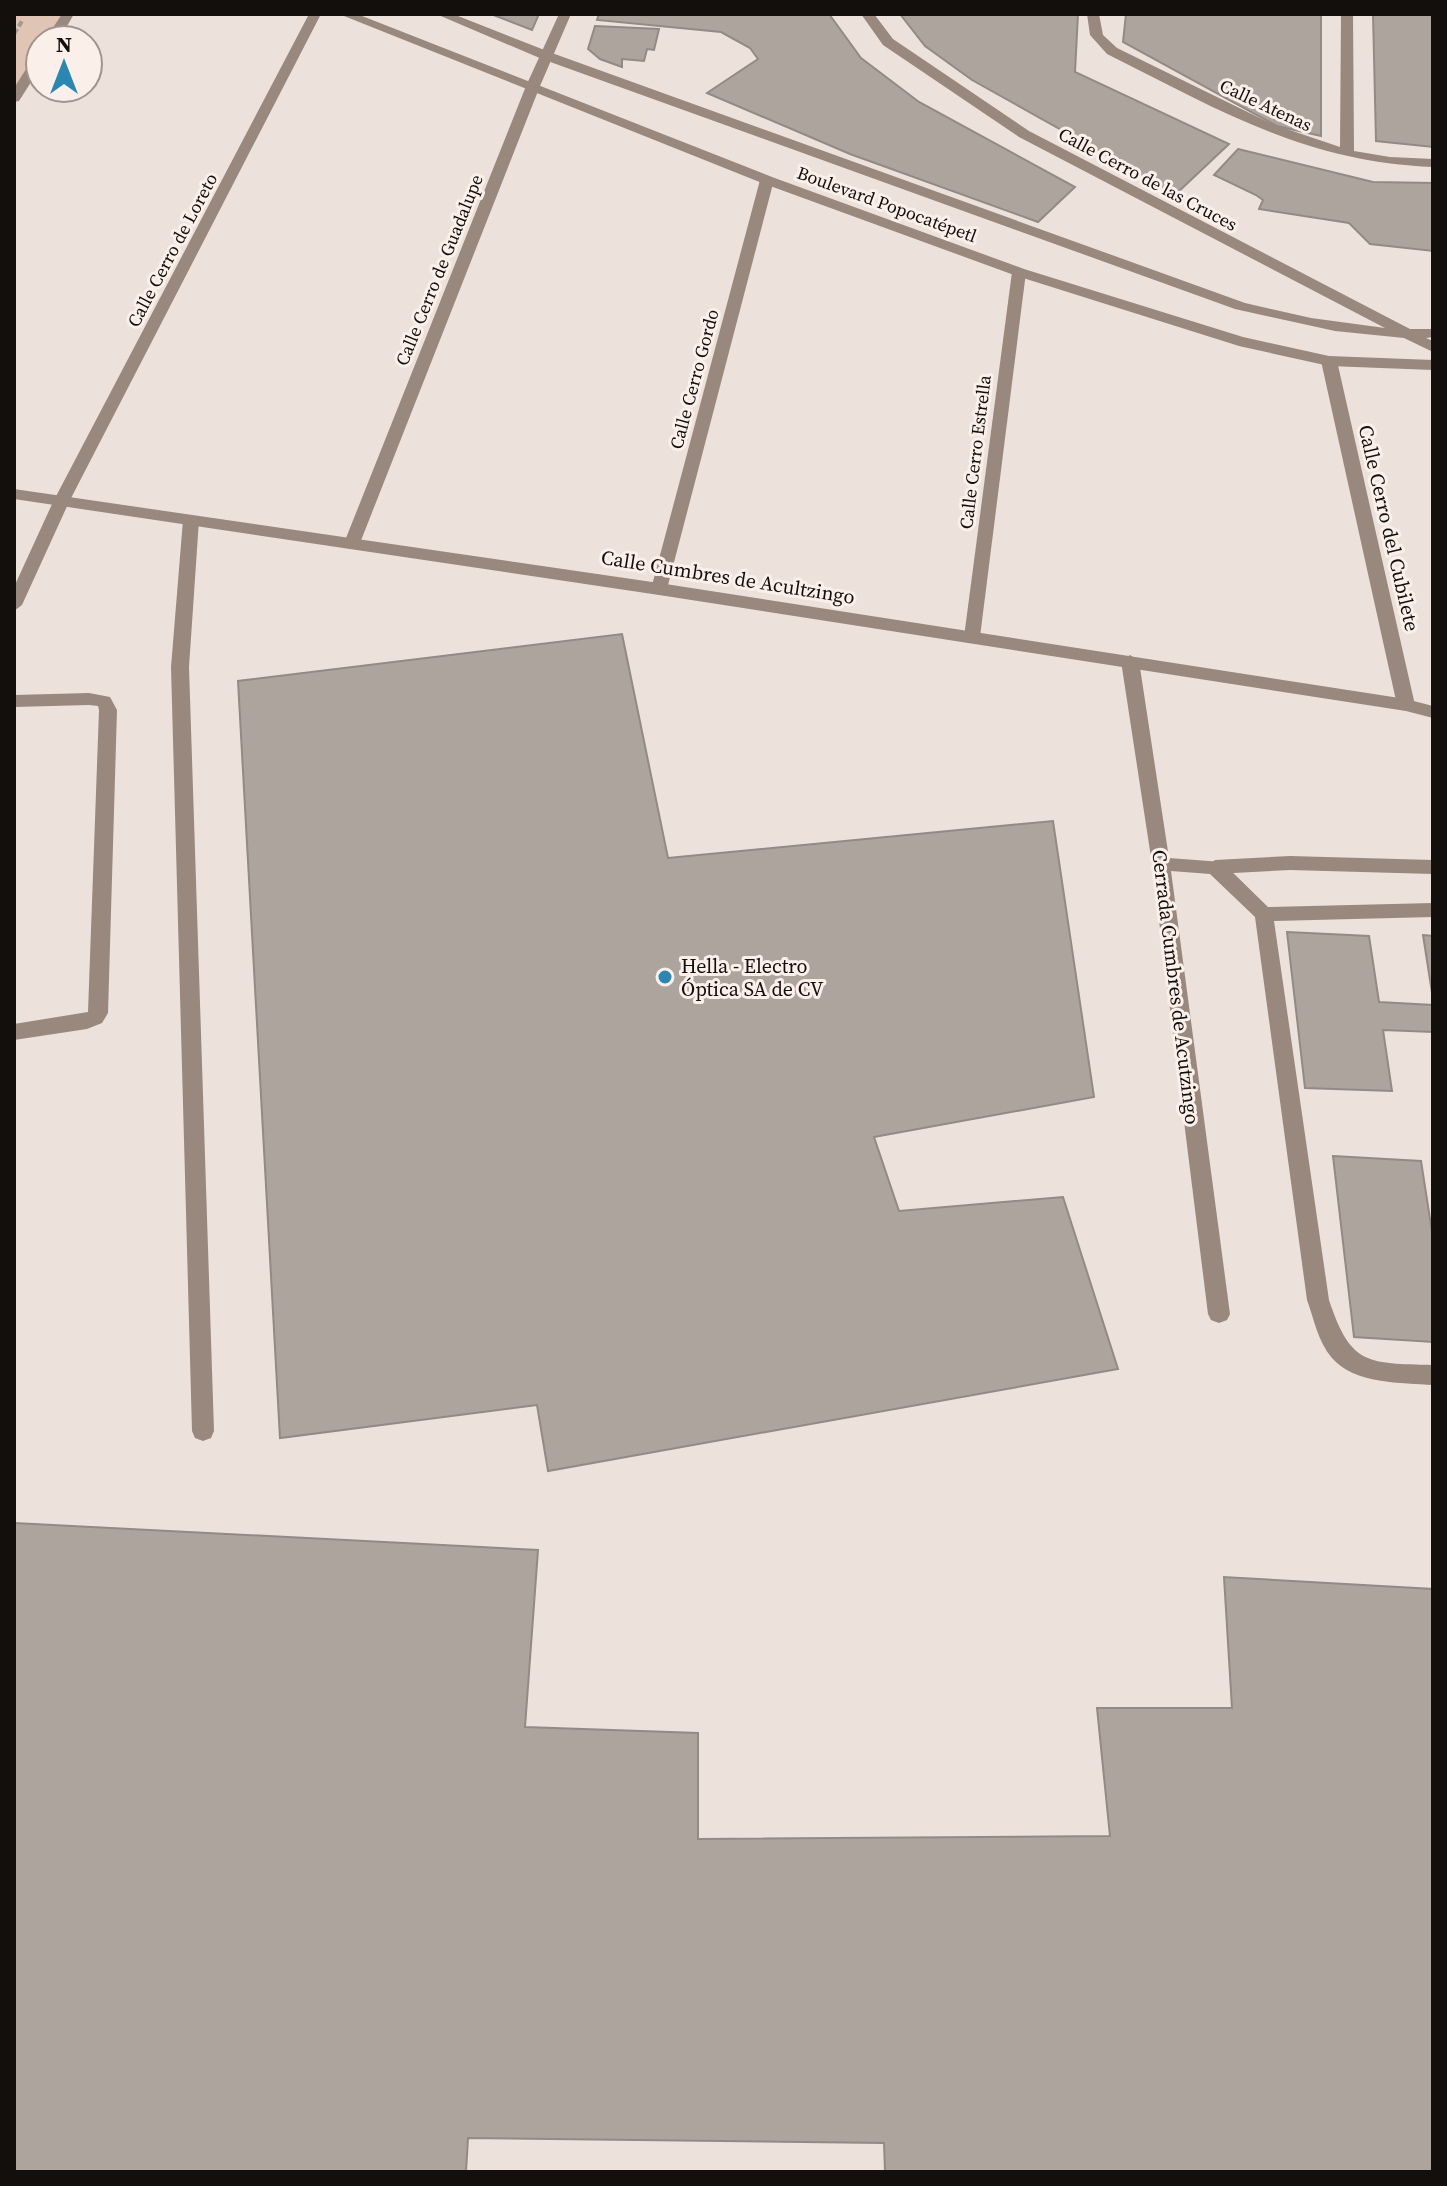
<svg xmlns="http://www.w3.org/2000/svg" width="1447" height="2186" font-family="'Source Serif 4',serif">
	<rect width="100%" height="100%" fill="#ece2db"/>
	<path fill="#e0c5b4" d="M14 14H68L51 40H40V58L14 98Z"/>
	<g fill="#aea49e" stroke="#948a85" stroke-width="2">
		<path d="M491 14H539L532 30Z"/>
		<path d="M599 14H829L861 58 919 102 1075 187 1038 222 850 154 707 93 758 59 750 48 721 32 597 20Z"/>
		<path d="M900 14H1078L1075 72 1229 144 1176 194 972 80 925 46Z"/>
		<path d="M1126 14H1321V136L1277 126 1123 42Z"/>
		<path d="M1373 14H1433V147L1376 141Z"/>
		<path d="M595 26 659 29 654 50 647 49 644 61 622 59V67L600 59 588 49Z"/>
		<path d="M1238 149 1373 182 1433 183V251L1370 244 1349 223 1259 209 1263 200 1256 195 1214 175Z"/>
		<path d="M622 634 668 858 1053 821 1094 1097 874 1137 899 1211 1063 1197 1118 1369 548 1471 537 1405 280 1438 238 681Z"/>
		<path d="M1287 932 1369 936 1379 1002 1433 1005V1032L1383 1030 1392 1091 1305 1088Z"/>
		<path d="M1423 935 1433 936V999Z"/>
		<path d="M1333 1156 1421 1161 1433 1238V1342L1354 1337Z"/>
		<path d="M14 1523 538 1550 525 1727 698 1733V1839L1110 1836 1097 1708H1232L1224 1577 1433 1589V2172H885L884 2143 468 2138 466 2172H14Z"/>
	</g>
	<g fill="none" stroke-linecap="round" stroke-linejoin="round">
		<path stroke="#a19994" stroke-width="4" stroke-dasharray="6 3" stroke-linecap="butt" d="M14 34 22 21"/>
		<g fill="#99887e" fill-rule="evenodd">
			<path d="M191 515 199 520 189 667 214 1431 211 1438 203 1441 195 1438 192 1431 171 667 183 520Z"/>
			<path d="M89 693 110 697 117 710 108 1013 102 1023 87 1029 14 1040V1024L88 1012 99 710 98 706 89 705 14 707V695Z"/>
			<path d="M1290 856 1433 860V874L1290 870 1215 874 1206 867 1215 860Z"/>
		</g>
		<g fill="#99887e" fill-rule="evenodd">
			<path d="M309 14H321L69 502 22 605 14 611V587L53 502Z"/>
			<path d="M559 14H571L540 86 360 543 352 548 346 547 344 543 526 86Z"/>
			<path d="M1087 14H1099L1103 35 1117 48 1272 124 1340 147 1341 14H1353L1354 151 1390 157 1433 159V167C1305 162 1219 110 1107 54L1090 35Z"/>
			<path d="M767 176 774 180 667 589 659 595 651 589 760 180Z"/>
			<path d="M1019 268 1026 272 980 637 972 643 964 637 1012 272Z"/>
			<path d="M1329 356 1337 361 1415 705 1406 711 1397 705 1321 361Z"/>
			<path d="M1130 655 1139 661 1169 858 1222 862 1268 907 1433 903V917L1274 921 1329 1300C1351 1366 1367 1363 1433 1365V1385C1402 1383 1354 1384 1332 1358 1318 1342 1314 1319 1307 1300L1255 917 1210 874 1171 871 1230 1314 1227 1320 1219 1323 1211 1320 1208 1314 1152 864 1121 661Z"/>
		</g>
		<g fill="#99887e" fill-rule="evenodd">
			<path d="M62 14H74L59 40H45Z"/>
			<path d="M339 14H357L772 177 1024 269 1243 337 1329 356 1433 360V370L1329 366 1239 346 1014 275 762 183Z"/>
			<path d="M436 14H453L552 53 1245 303 1311 318 1385 328 1019 137 883 45 861 14H874L893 39 1029 131 1410 329H1433V337L1426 338 1433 341V352L1404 338 1335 331 1235 309 542 59Z"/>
			<path d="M40 54V68L19 101 14 102V88L35 55Z"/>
			<path d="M14 489 659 583 1406 699 1433 706V718L1406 711 659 595 14 499Z"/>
		</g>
	</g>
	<circle fill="#2988b3" stroke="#faefe9" stroke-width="3" cx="665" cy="977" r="8"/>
	<g text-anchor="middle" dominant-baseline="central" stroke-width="6" stroke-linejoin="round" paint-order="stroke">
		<g font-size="18" fill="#130f0d" stroke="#faefe9">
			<text transform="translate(1266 105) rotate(25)">Calle Atenas</text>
			<text transform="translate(1148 179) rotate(28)">Calle Cerro de las Cruces</text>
			<text transform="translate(887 204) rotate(20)">Boulevard Popocatépetl</text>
			<text transform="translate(172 250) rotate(-62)">Calle Cerro de Loreto</text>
			<text transform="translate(439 270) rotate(-68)">Calle Cerro de Guadalupe</text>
			<text transform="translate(694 379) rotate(-75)">Calle Cerro Gordo</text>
			<text transform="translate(975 452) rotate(-83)">Calle Cerro Estrella</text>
		</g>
		<g font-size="20" fill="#130f0d" stroke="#faefe9">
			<text transform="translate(1389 528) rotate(77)">Calle Cerro del Cubilete</text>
			<text transform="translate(728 577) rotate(9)">Calle Cumbres de Acultzingo</text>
			<text transform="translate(1176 987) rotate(83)">Cerrada Cumbres de Acutzingo</text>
		</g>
		<g font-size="20" fill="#130f0d" stroke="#faefe9" text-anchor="start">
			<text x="681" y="966">Hella - Electro<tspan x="681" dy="23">Óptica SA de CV</tspan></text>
		</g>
	</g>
	<rect width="1447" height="2186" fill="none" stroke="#130f0d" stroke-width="32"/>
	<g transform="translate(64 64)"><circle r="38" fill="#faefe9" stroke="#9e9591" stroke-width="2"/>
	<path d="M0-6L14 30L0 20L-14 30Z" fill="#2988b3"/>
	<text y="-12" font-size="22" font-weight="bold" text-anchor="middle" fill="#130f0d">N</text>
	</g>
</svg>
